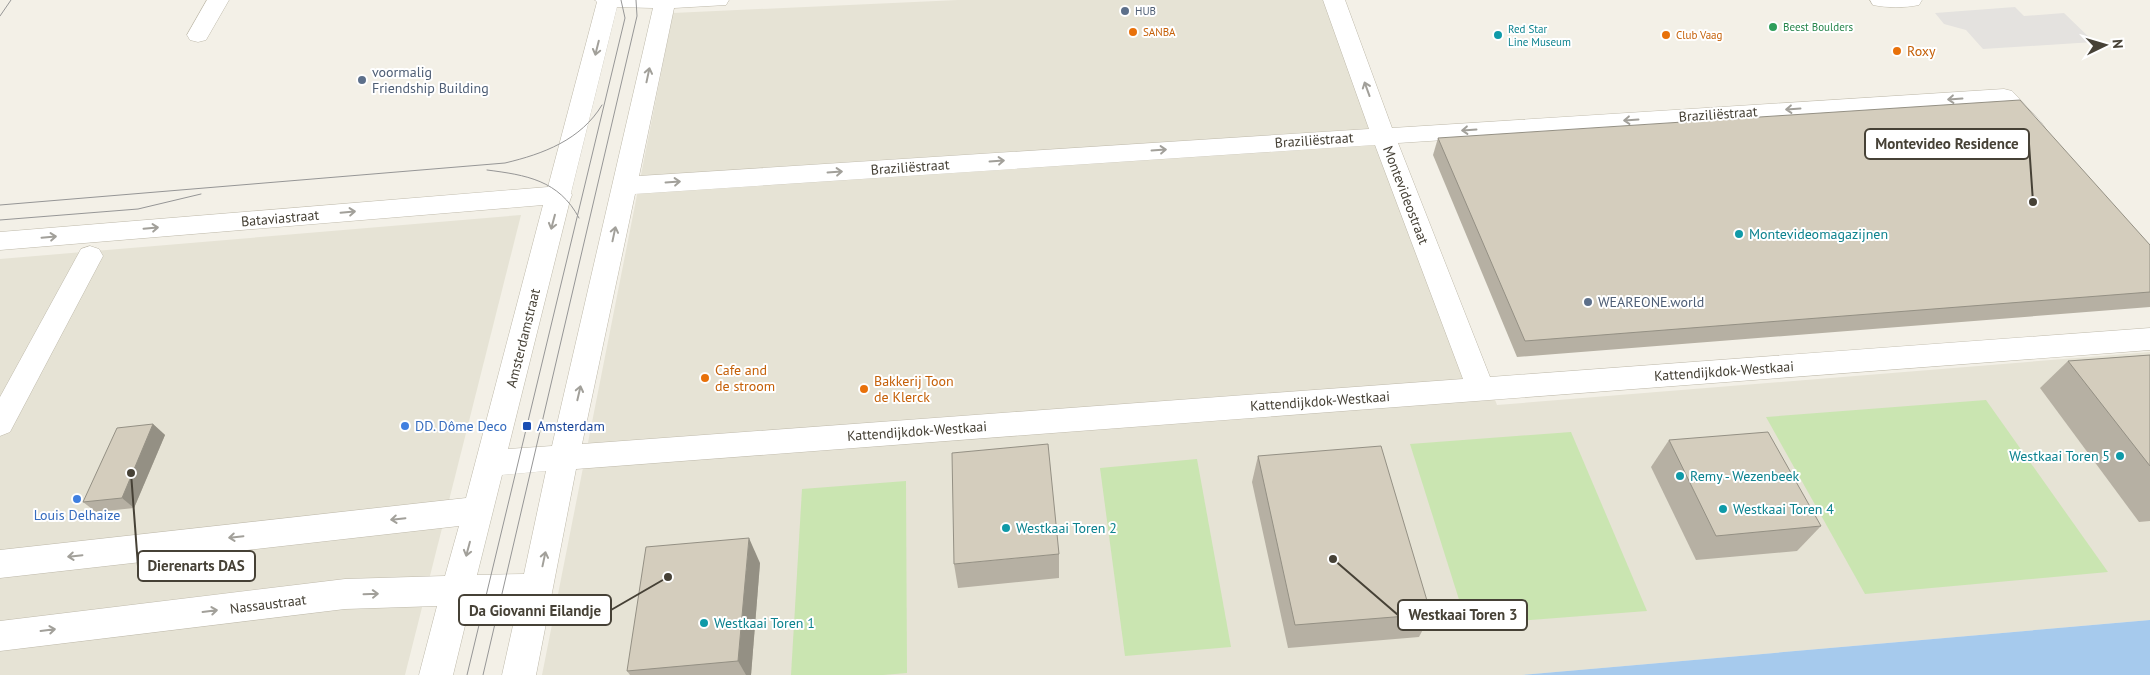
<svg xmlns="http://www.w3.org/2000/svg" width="2150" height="675" font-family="'PT Sans',sans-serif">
	<rect width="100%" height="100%" fill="#f3f0e7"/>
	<g fill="#e6e3d5">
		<path d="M958 0H1344L1497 405 2150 352V620L1522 675H542L673 13Z"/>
		<path d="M521 215 405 675H0V259Z"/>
	</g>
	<g fill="#cae5b1">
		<path d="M1986 400 2108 572 1865 594 1766 417Z"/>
		<path d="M1571 432 1647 611 1467 625 1410 444Z"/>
		<path d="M1197 459 1231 647 1125 656 1100 468Z"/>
		<path d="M906 481 907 673 883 675H791L802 489Z"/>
	</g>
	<path fill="#e4e2df" d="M2015 7 2024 16 2064 13 2094 42 1983 49 1966 30 1944 24 1935 13Z"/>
	<path fill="#a6caed" d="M2150 620V675H1522Z"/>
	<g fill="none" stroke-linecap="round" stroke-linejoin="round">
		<g stroke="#beb9aa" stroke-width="1">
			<g id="minor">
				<path d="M207 0H229L206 40 198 42 190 40 187 35Z"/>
				<path d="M595 0H729L726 5 674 8 639 176 1369 129 1323 0H1345L1392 128 2004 89 2012 91 2041 122 2045 128 2041 134C2021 139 2010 117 1998 104L1398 143 1490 377 2150 328V350L576 469 536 675H502L518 603 470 605 453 675H419L437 606 345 609 0 651V621L345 579 445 576 459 526 0 578V550L466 498 543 205 0 250V232L548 187 597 2ZM617 7 653 8 552 446 508 449 570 200 572 195 571 193ZM1375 145 1463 379 582 444 635 194ZM546 471 524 574 477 575 502 475Z"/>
				<path d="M1870 0H1922L1919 5C1905 8 1887 8 1873 5Z"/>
				<path d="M90 246 99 249 103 256 10 432 0 436V397L81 249Z"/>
			</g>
		</g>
		<use href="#minor" fill="#fff" fill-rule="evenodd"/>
		<g stroke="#969696" stroke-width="1">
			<path d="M0 16 11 0"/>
			<path d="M487 170C526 175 559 180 579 218"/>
			<path d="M0 205 505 163C543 154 581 140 602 105"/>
			<path d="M0 220 138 209 201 194"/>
			<path d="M467 675 625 18 621 0"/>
			<path d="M483 675 637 16 636 0"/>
		</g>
	</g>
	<g fill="#b6b0a3">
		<path d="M1438 138 2150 245V307L1517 357 1433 155Z"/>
		<path d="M2150 355V521L2139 522 2040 388 2068 361Z"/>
		<path d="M153 424 165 435 134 508 96 512 83 502Z"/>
		<path d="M1669 440 1821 526 1797 551 1696 560 1651 467Z"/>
		<path d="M1258 456 1431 614 1419 637 1288 648 1252 482Z"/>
		<path d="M1059 554V578L958 588 954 564Z"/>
		<path d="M760 563 751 675H630L627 671Z"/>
	</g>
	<g fill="#949084">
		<path d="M153 424 165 435 134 508 122 498Z"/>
		<path d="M749 538 760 563 751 675H746L738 661Z"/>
	</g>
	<g fill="#d4cdbd" stroke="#949084">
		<path d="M2020 100 2150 245V292L1525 341 1438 138Z"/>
		<path d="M2150 355V466L2068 361Z"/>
		<path d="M153 424 122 498 83 502 117 428Z"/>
		<path d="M1768 432 1821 526 1716 536 1669 440Z"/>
		<path d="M1048 444 1059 554 954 564 952 453Z"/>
		<path d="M1381 446 1431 614 1295 625 1258 456Z"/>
		<path d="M749 538 738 661 627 671 646 547Z"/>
	</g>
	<defs><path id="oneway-shaft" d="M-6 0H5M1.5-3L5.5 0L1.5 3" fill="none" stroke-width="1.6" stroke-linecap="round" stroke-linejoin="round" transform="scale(1.25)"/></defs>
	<g stroke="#a2a09a">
		<use href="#oneway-shaft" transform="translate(597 48) rotate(104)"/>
		<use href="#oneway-shaft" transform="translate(648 75) rotate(-78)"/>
		<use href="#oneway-shaft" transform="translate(1367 89) rotate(-110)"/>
		<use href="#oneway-shaft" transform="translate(1955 99) rotate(176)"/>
		<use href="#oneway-shaft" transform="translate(1793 109) rotate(176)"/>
		<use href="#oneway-shaft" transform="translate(1631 120) rotate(176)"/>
		<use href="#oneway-shaft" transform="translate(1469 130) rotate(176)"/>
		<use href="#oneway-shaft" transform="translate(1159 150) rotate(-4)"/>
		<use href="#oneway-shaft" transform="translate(997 161) rotate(-4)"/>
		<use href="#oneway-shaft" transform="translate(835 172) rotate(-4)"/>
		<use href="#oneway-shaft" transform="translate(673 182) rotate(-4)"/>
		<use href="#oneway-shaft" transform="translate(348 212) rotate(-5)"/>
		<use href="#oneway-shaft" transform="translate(553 222) rotate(105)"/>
		<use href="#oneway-shaft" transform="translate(151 228) rotate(-5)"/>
		<use href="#oneway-shaft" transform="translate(614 234) rotate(-78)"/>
		<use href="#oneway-shaft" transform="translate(49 237) rotate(-5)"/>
		<use href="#oneway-shaft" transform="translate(579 393) rotate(-77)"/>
		<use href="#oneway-shaft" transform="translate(398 519) rotate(174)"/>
		<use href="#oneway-shaft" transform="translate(236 537) rotate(174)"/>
		<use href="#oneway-shaft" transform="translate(468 549) rotate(105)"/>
		<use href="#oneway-shaft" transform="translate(75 556) rotate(174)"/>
		<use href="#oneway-shaft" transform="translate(544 559) rotate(-78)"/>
		<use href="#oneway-shaft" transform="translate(371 594) rotate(-2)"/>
		<use href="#oneway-shaft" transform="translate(210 611) rotate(-7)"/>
		<use href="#oneway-shaft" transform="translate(48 630) rotate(-7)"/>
	</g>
	<g fill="#5c6f8a" stroke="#fff" stroke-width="2">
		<circle cx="1125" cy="11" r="5"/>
		<circle cx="362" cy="80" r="5"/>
		<circle cx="1588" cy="302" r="5"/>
	</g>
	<circle fill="#2e9e5b" stroke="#fff" stroke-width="2" cx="1773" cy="27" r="5"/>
	<g fill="#e8710a" stroke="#fff" stroke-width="2">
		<circle cx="1133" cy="32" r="5"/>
		<circle cx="1666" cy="35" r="5"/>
		<circle cx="1897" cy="51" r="5"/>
		<circle cx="705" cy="378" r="5"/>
		<circle cx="864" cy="389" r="5"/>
	</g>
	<g fill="#0f9aa8" stroke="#fff" stroke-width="2">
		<circle cx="1498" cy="35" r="5"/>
		<circle cx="1739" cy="234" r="5"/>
		<circle cx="2120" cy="456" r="5"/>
		<circle cx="1680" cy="476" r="5"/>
		<circle cx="1723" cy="509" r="5"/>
		<circle cx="1006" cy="528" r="5"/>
		<circle cx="704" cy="623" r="5"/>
	</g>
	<g fill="#3f7fe0" stroke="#fff" stroke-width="2">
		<circle cx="405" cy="426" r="5"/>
		<circle cx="77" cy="499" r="5"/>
	</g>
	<rect fill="#1a4fb4" stroke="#fff" stroke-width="2" x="522" y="421" width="10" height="10" rx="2.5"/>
	<g text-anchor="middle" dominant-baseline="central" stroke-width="4" stroke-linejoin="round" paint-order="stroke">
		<g font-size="11" fill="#4e5e75" stroke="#fff" text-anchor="start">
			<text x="1135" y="11">HUB</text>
		</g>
		<g font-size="11" fill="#27864d" stroke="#fff" text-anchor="start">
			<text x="1783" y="27">Beest Boulders</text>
		</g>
		<g font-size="11" fill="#0d838f" stroke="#fff" text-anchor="start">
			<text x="1508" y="29">Red Star<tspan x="1508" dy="13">Line Museum</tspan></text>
		</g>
		<g font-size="11" fill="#c56008" stroke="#fff" text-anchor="start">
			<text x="1143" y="32">SANBA</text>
			<text x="1676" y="35">Club Vaag</text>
		</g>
		<g font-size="14" fill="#c56008" stroke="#fff" text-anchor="start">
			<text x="1907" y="51">Roxy</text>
			<text x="715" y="370">Cafe and<tspan x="715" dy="16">de stroom</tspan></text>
			<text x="874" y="381">Bakkerij Toon<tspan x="874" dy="16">de Klerck</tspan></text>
		</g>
		<g font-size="14" fill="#4e5e75" stroke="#fff" text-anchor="start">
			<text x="372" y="72">voormalig<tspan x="372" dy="16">Friendship Building</tspan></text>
			<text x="1598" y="302">WEAREONE.world</text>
		</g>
		<g font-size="14" fill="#464136" stroke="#fff">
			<text transform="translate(1718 114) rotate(-4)">Braziliëstraat</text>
			<text transform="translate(1314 140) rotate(-4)">Braziliëstraat</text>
			<text transform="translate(910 167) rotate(-4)">Braziliëstraat</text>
			<text transform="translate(1406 195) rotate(69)">Montevideostraat</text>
			<text transform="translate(280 218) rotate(-5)">Bataviastraat</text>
			<text transform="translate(523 338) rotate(-76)">Amsterdamstraat</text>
			<text transform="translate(1724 371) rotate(-4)">Kattendijkdok-Westkaai</text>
			<text transform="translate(1320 401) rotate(-4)">Kattendijkdok-Westkaai</text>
			<text transform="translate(917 431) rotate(-4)">Kattendijkdok-Westkaai</text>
			<text transform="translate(268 604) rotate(-7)">Nassaustraat</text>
		</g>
		<g font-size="14" fill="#0d838f" stroke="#fff" text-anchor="start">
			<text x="1749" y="234">Montevideomagazijnen</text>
			<text x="2110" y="456" text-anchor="end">Westkaai Toren 5</text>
			<text x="1690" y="476">Remy - Wezenbeek</text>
			<text x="1733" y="509">Westkaai Toren 4</text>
			<text x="1016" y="528">Westkaai Toren 2</text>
			<text x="714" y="623">Westkaai Toren 1</text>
		</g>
		<g font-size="14" fill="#366cbe" stroke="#fff" text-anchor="start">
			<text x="415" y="426">DD. Dôme Deco</text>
			<text x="77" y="515" text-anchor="middle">Louis Delhaize</text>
		</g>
		<g font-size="14" fill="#164399" stroke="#fff" text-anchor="start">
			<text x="537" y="426">Amsterdam</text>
		</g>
	</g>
	<path fill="none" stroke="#464136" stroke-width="2" d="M2033 202L2029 144M131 473L138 566M668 577L611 610M1333 559L1398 615"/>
	<g fill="#464136" stroke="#fff" stroke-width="2">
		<circle cx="2033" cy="202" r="5"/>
		<circle cx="131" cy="473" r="5"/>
		<circle cx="668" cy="577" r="5"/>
		<circle cx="1333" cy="559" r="5"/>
	</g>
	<g fill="#fff" stroke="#464136" stroke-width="2">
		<rect x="1865" y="129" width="164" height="30" rx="5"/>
		<rect x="138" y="551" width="117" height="30" rx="5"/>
		<rect x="459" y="595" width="152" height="30" rx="5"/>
		<rect x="1398" y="600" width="129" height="30" rx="5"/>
	</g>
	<g font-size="15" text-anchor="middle" font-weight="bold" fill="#464136">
		<text x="1947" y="149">Montevideo Residence</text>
		<text x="196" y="571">Dierenarts DAS</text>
		<text x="535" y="616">Da Giovanni Eilandje</text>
		<text x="1463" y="620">Westkaai Toren 3</text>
	</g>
	<g transform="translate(2105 45) rotate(85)" stroke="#ffffff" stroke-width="4" paint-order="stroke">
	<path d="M0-4L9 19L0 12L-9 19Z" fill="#464136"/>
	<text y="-8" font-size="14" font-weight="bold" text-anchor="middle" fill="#464136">N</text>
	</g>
</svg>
